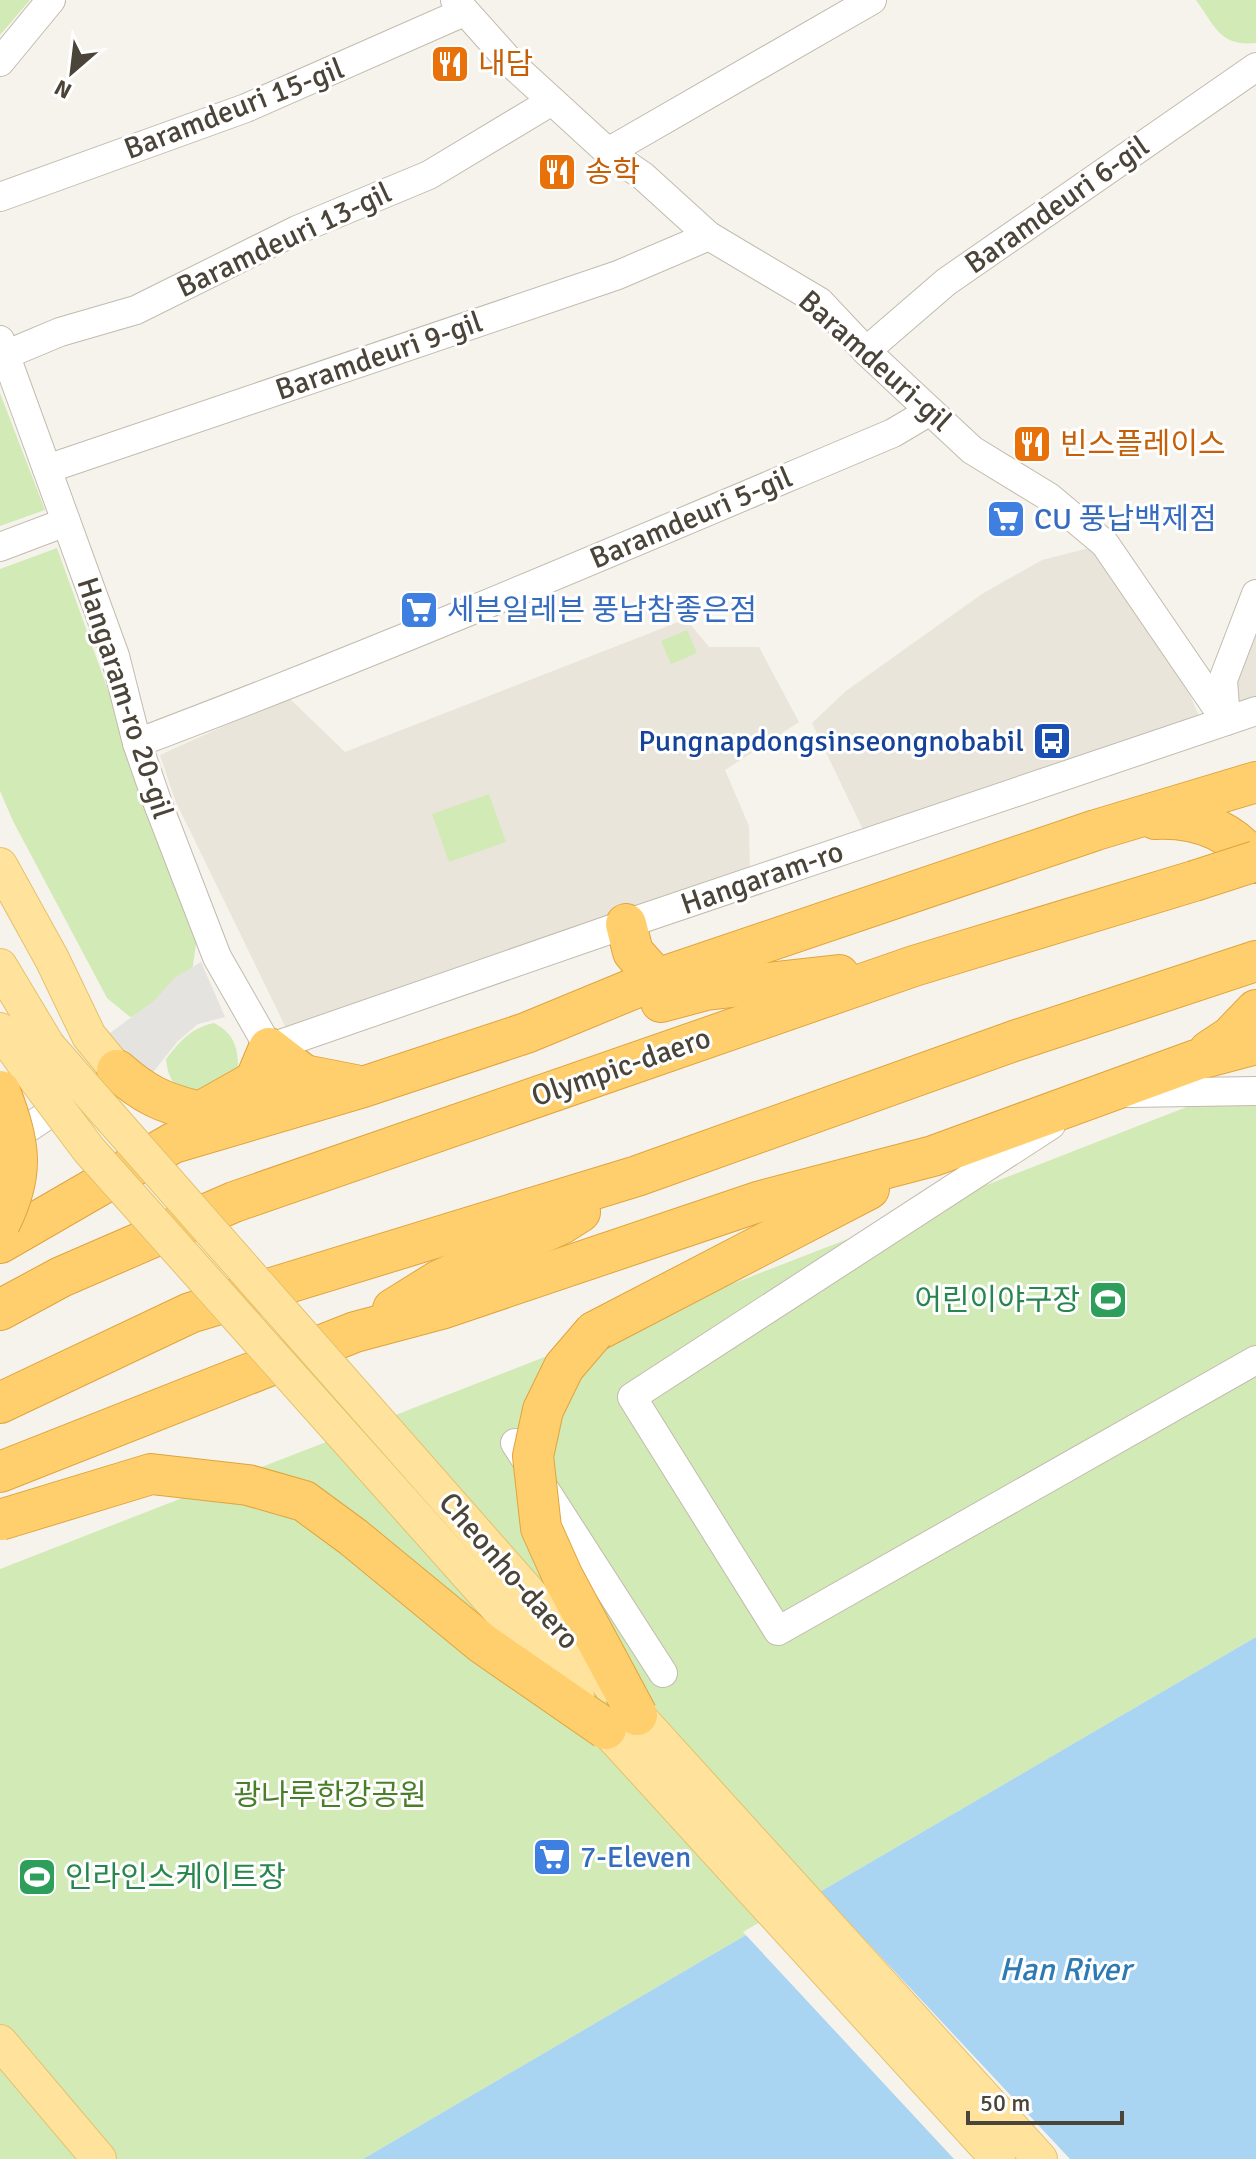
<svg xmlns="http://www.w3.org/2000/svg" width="1256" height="2159" font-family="Signika,'Noto Sans KR',sans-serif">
	<rect width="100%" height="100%" fill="#f6f3ec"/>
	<g fill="#eae5da">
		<path d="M1093 547 1177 666 1200 718 866 836 812 723 846 691 982 594 1042 560Z"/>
		<path d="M1256 609V699L1232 707 1228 681Z"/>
		<path d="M686 619 709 647H759L799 722 725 770 749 826 750 876 287 1030 175 800 160 755 288 697 345 752Z"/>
	</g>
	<g fill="#d2eab5">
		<path d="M0 0H30L0 35Z"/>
		<path d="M1196 0H1256V43C1220 47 1215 26 1196 0Z"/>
		<path d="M0 393 45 510 0 526Z"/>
		<path d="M57 548 197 937 192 972 153 1013 130 1017 107 998 13 821 0 791V569Z"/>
		<path d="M687 630 697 653 671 664 661 641Z"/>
		<path d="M489 794 506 842 449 862 432 814Z"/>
		<path d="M214 1023C233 1033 238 1046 238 1068L194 1098C175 1089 168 1079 166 1059 180 1041 191 1028 214 1023Z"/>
		<path d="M1256 1080V1637L363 2159H0V1569Z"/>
	</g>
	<path fill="#e5e3e0" d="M201 962 225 1017 198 1024 178 1041 145 1082 102 1039 156 999 174 978Z"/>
	<path fill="#a9d4f2" d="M1256 1637V2159H363Z"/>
	<path fill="#f6f3ec" d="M818 1888 827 1899 1070 2159H954L743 1932Z"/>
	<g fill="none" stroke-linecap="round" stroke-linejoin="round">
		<g stroke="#c2bbae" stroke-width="30">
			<g id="minor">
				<path d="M455 0 514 66 608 152 643 176 709 236 820 302 866 351 972 450 1049 497 1105 544 1226 721"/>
				<path d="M0 62 51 0"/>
				<path d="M608 152 872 0"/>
				<path d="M0 197 246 108 464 12"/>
				<path d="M0 340 115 656 137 743 158 804 217 957 269 1048 626 924 1256 711"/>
				<path d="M866 351 946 282 1256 67"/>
				<path d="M5 355 60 332 136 310 297 230 429 175 552 101"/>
				<path d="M47 469 618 275 709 236"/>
				<path d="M0 547 66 522"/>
				<path d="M1226 720 1223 680 1256 594"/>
				<path d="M137 743C392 647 642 539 893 433L930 411"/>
				<path d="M1129 1093 1256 1091"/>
				<path d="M1051 1125 632 1397 778 1631 1256 1360"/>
				<path d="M1 1146 76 1096"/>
				<path d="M515 1443 663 1673"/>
			</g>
		</g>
		<g stroke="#e6c16a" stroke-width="36">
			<g id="major">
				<path d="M0 865 52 959 89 1036 117 1070"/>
				<path d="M0 966 48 1046"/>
				<path d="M0 1030 23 1062"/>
				<path d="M637 1715 1040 2159"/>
				<path d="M606 1729 998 2159"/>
				<path d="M0 2042 99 2159"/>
			</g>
		</g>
		<g stroke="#e0a43c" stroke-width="42">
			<g id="highway">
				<path d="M1155 819C1196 817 1231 829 1256 863"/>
				<path d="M626 924 633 952 657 979"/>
				<path d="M661 1002 706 990 839 975"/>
				<path d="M1209 1051 1230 1037 1256 1010"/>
				<path d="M117 1070C145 1095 163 1103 200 1112L255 1081 304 1075 355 1085"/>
				<path d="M255 1081 269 1048 304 1075"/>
				<path d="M0 1243 173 1143 363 1087 526 1033 657 979 1096 830 1256 782"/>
				<path d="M393 1309 438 1281 561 1224 580 1212"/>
				<path d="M0 1310 61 1277 234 1202 914 966 1194 881"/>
				<path d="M594 1332 869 1189"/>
				<path d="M0 1403 190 1313 637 1176 1014 1041 1256 961"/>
				<path d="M0 1472 355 1332 441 1309 761 1201 933 1156 1196 1060 1256 1044"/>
			</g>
		</g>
		<use href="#minor" stroke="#fff" stroke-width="28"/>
		<use href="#major" stroke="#ffe39c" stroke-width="34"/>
		<use href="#highway" stroke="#ffcf6e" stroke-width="40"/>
		<g stroke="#e6c16a" stroke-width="36" stroke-linecap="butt">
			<g id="major-bridge">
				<path d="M48 1046 610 1685"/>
				<path d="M23 1062 89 1150 577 1697"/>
			</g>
		</g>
		<g stroke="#e0a43c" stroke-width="42" stroke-linecap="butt">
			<g id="highway-bridge">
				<path d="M1194 881 1256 861"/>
				<path d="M0 1091C19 1143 26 1171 0 1223"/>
				<path d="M594 1332 564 1367 543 1410 533 1456 541 1528 563 1577 637 1715"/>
				<path d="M0 1520 151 1474 248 1485 304 1501 353 1537 483 1644 606 1729"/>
			</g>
		</g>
		<use href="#major-bridge" stroke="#ffe39c" stroke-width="34"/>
		<use href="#highway-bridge" stroke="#ffcf6e" stroke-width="40"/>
	</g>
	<defs>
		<g id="restaurant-square" transform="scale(2)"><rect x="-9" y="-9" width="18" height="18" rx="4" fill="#e8710a" stroke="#fff"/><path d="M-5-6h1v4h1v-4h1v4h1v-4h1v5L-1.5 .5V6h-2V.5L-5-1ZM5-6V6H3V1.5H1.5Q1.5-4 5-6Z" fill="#fff"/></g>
		<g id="supermarket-square" transform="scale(2)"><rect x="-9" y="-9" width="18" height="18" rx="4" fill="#3f7fe0" stroke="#fff"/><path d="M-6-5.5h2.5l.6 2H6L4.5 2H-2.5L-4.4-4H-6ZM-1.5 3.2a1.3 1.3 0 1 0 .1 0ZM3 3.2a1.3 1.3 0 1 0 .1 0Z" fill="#fff"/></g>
		<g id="bus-square" transform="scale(2)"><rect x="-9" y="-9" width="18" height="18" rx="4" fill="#1a4fb4" stroke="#fff"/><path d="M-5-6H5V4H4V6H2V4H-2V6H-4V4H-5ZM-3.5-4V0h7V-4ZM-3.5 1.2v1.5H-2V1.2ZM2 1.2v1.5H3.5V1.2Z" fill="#fff"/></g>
		<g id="stadium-square" transform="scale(2)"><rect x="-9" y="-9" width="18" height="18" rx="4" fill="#2e9e5b" stroke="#fff"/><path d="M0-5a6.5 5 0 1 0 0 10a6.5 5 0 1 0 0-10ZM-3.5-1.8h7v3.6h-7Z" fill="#fff"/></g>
	</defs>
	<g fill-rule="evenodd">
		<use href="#restaurant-square" x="450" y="64"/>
		<use href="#restaurant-square" x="557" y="172"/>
		<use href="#restaurant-square" x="1032" y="444"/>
		<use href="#supermarket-square" x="1006" y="519"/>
		<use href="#supermarket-square" x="419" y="610"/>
		<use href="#bus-square" x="1052" y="741"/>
		<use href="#stadium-square" x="1108" y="1300"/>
		<use href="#supermarket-square" x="552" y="1857"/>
		<use href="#stadium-square" x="37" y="1877"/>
	</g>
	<g text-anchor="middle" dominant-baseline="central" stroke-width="6" stroke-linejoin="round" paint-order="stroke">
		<g font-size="30" fill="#c56008" stroke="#fff" text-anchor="start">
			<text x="478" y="64">내담</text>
			<text x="585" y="172">송학</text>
			<text x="1060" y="444">빈스플레이스</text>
		</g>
		<g font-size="30" fill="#4b4439" stroke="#fff">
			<text transform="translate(234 109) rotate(-21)">Baramdeuri 15-gil</text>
			<text transform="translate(1057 205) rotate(-35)">Baramdeuri 6-gil</text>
			<text transform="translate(284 240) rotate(-25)">Baramdeuri 13-gil</text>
			<text transform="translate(379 356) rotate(-19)">Baramdeuri 9-gil</text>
			<text transform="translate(875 361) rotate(42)">Baramdeuri-gil</text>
			<text transform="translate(691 518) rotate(-23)">Baramdeuri 5-gil</text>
			<text transform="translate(125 698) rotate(72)">Hangaram-ro 20-gil</text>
			<text transform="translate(762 878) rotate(-19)">Hangaram-ro</text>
			<text transform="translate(621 1067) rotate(-19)">Olympic-daero</text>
			<text transform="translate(509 1571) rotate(49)">Cheonho-daero</text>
		</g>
		<g font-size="30" fill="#366cbe" stroke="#fff" text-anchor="start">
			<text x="1034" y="519">CU 풍납백제점</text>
			<text x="447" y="610">세븐일레븐 풍납참좋은점</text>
			<text x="580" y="1857">7-Eleven</text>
		</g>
		<g font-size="30" fill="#164399" stroke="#fff" text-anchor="end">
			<text x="1024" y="741">Pungnapdongsinseongnobabil</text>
		</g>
		<g font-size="30" fill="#27864d" stroke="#fff" text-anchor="end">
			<text x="1080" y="1300">어린이야구장</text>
			<text x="65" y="1877" text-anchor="start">인라인스케이트장</text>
		</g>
		<g font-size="30" fill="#4a7f2a" stroke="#fff">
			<text x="330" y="1795">광나루한강공원</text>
		</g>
		<g font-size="32" font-style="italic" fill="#2e7ab2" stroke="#fff">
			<text x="1065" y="1969">Han River</text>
		</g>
	</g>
	<g transform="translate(72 72) rotate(208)" stroke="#ffffff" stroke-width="6" paint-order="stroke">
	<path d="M0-6L14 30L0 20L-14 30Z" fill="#4b4439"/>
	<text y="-12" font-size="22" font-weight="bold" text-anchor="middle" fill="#4b4439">N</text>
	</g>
	<path d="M968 2111v12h154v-12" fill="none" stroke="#4b4439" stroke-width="4"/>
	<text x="980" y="2111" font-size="24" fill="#4b4439" stroke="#ffffff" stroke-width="6" paint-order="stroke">50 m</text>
</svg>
